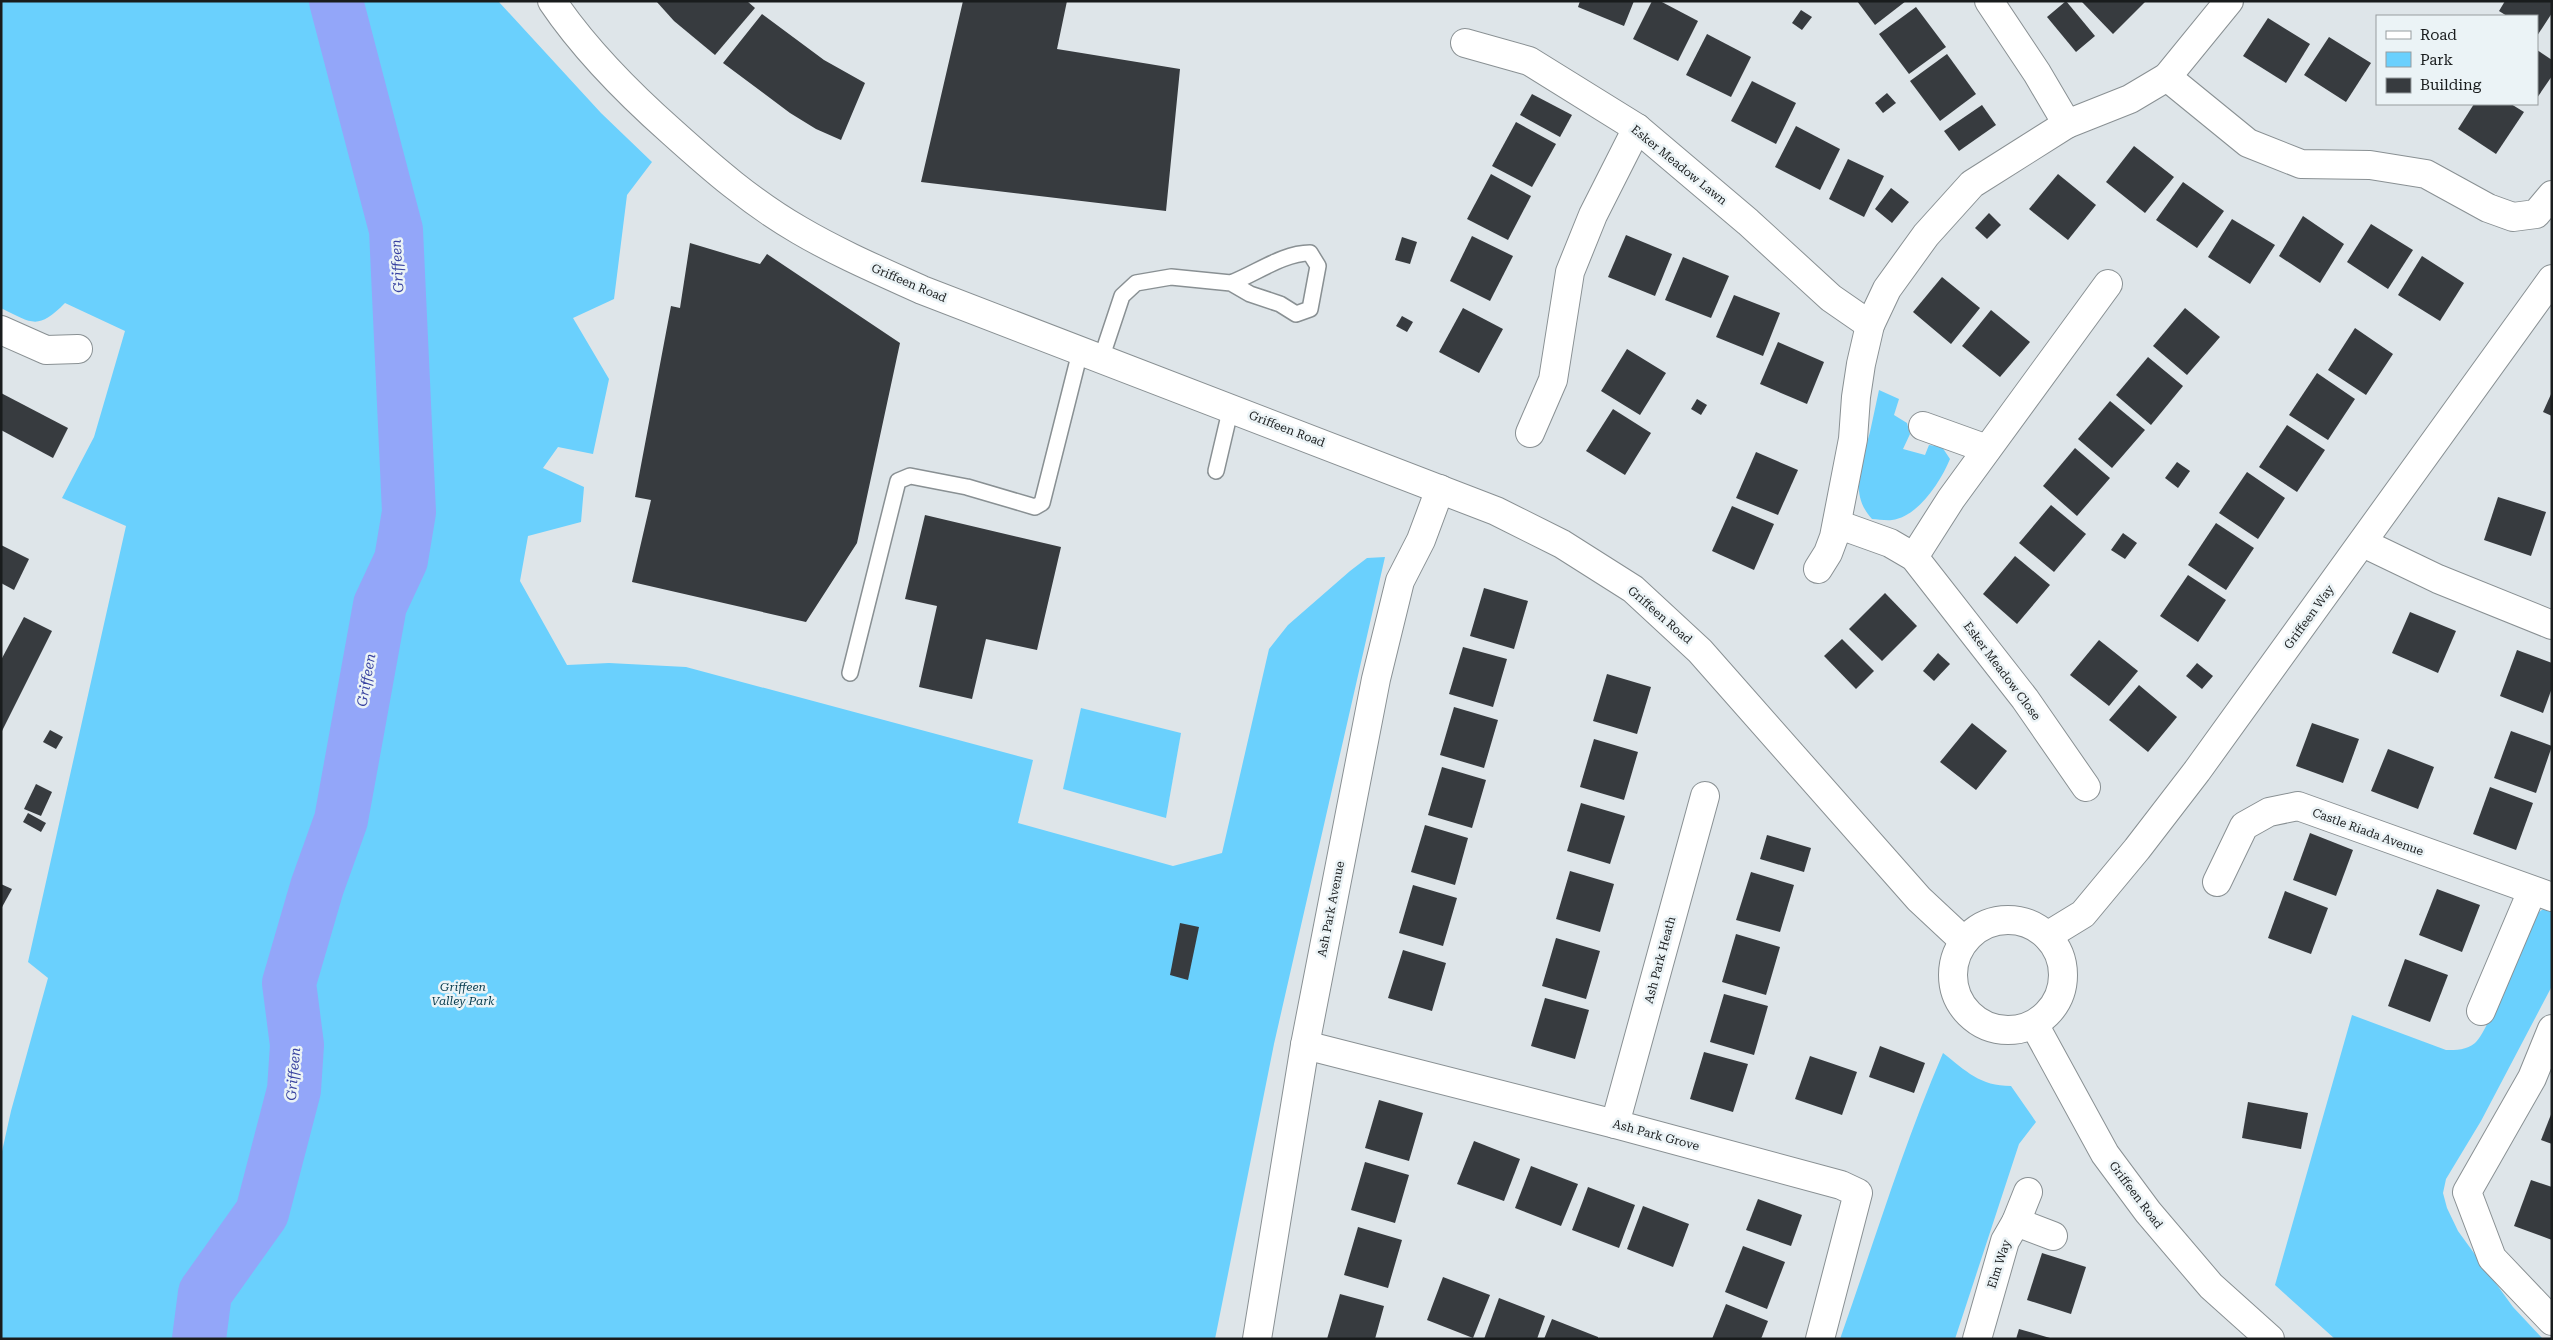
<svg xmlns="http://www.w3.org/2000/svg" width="2553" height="1340" font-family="'Roboto Serif',serif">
	<rect width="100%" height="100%" fill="#dee5e9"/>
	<g fill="#6ad0fd">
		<path d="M1 1H498L601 113 652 162 627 195 614 299 573 318 609 379 593 454 558 447 543 468 584 487 581 522 528 536 520 581 567 665 609 663 686 667 1033 760 1018 823 1173 866 1222 853 1269 649 1288 625 1350 571 1367 558 1385 557 1274 1044 1215 1339H1V1156L11 1111 48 978 28 962 126 526 62 498 94 437 125 331 65 303C38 330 33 324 1 308Z"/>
		<path d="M1879 390 1899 399 1894 415 1907 423 1910 434 1903 449 1925 455 1929 445 1942 447 1950 459C1941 481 1918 517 1892 520 1886 521 1878 519 1872 519 1848 493 1862 462 1870 432 1873 418 1876 404 1879 390Z"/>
		<path d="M1081 708 1181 733 1166 818 1063 789Z"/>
		<path d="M2545 908H2552V986L2481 1121 2446 1179 2443 1193 2447 1208 2458 1231 2513 1307 2543 1339H2335L2275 1285 2352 1015 2446 1050C2456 1050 2467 1050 2475 1043 2490 1030 2520 941 2531 917Z"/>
		<path d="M1943 1053C1966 1071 1980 1086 2011 1086L2036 1122 2019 1144 1955 1339H1840C1874 1243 1903 1146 1943 1053Z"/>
	</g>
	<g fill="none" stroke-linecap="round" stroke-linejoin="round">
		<path stroke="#93a6f9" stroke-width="54" d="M199 1339 205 1293 262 1213 294 1090 297 1045 289 983 317 887 341 820 380 605 401 560 409 512 396 230 336 1"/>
	</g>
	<g fill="#373b3f">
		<path d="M656 1H747L755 8 715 55 674 21Z"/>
		<path d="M963 1H1067L1057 49 1180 69 1166 211 921 182Z"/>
		<path d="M1580 1H1634L1624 26 1578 7Z"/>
		<path d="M1652 1H1660L1698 21 1678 61 1633 39Z"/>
		<path d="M1857 1H1906L1875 25Z"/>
		<path d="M2066 1 2095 36 2076 52 2047 17Z"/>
		<path d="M2081 1H2146L2113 34Z"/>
		<path d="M2505 1H2552V13L2537 36V16H2507L2499 11Z"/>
		<path d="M1916 7 1946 47 1909 74 1879 34Z"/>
		<path d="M1801 10 1812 17 1802 30 1792 23Z"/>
		<path d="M762 14 824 60 865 83 841 140 816 129 790 113 723 63Z"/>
		<path d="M2268 18 2310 44 2286 83 2243 56Z"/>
		<path d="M1707 34 1751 57 1731 97 1686 75Z"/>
		<path d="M2329 37 2371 63 2346 102 2304 75Z"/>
		<path d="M2537 50 2552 60V76L2537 98Z"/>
		<path d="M1947 54 1976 94 1940 121 1910 81Z"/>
		<path d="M1752 81 1796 103 1776 144 1731 121Z"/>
		<path d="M1887 93 1896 103 1883 113 1875 103Z"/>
		<path d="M1532 94 1572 115 1560 137 1520 115Z"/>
		<path d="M2474 104H2511L2524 112 2496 154 2458 129Z"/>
		<path d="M1982 105 1996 125 1959 151 1944 131Z"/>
		<path d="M1516 122 1556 144 1532 187 1492 166Z"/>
		<path d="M1796 126 1840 149 1820 190 1775 167Z"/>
		<path d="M2134 146 2174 177 2145 213 2106 182Z"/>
		<path d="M1848 159 1884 176 1864 217 1829 199Z"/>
		<path d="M1491 174 1531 196 1508 240 1467 219Z"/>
		<path d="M2058 174 2096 205 2068 240 2029 209Z"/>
		<path d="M2183 182 2224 211 2197 248 2156 220Z"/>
		<path d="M1891 188 1909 202 1892 223 1875 209Z"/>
		<path d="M1989 213 2001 225 1987 239 1975 228Z"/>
		<path d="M2303 216 2344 244 2320 283 2279 256Z"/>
		<path d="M2232 219 2275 245 2250 284 2208 257Z"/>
		<path d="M2371 224 2413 250 2388 289 2347 262Z"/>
		<path d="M1626 235 1672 254 1655 296 1608 277Z"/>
		<path d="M1472 236 1513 256 1490 301 1450 281Z"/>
		<path d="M1402 237 1417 242 1410 264 1395 260Z"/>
		<path d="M690 243 760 264 767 254 900 343 857 543 806 622 632 582 651 500 635 497 671 306 680 308Z"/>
		<path d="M2422 256 2464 283 2440 321 2398 295Z"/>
		<path d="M1683 257 1729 276 1711 318 1665 300Z"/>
		<path d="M1942 277 1980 308 1951 344 1913 312Z"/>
		<path d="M1734 295 1780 313 1763 356 1716 337Z"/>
		<path d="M1463 308 1503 329 1479 373 1439 352Z"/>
		<path d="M2185 308 2220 337 2187 375 2153 346Z"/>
		<path d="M1991 310 2030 342 2000 377 1962 346Z"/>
		<path d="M1402 316 1413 322 1407 332 1396 326Z"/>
		<path d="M2355 328 2393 354 2366 395 2328 370Z"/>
		<path d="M1778 342 1824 362 1807 404 1760 384Z"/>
		<path d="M1627 349 1666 373 1640 415 1601 391Z"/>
		<path d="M2148 357 2183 386 2151 425 2116 395Z"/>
		<path d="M2317 373 2355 399 2328 440 2289 415Z"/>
		<path d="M2552 392V416L2543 412Z"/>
		<path d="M1 393 68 428 53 458 1 430Z"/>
		<path d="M1697 399 1707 405 1701 415 1691 409Z"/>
		<path d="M2110 401 2145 430 2112 468 2078 439Z"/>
		<path d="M1613 409 1651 433 1625 475 1586 451Z"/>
		<path d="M2287 425 2325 450 2297 492 2259 467Z"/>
		<path d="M2075 448 2110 478 2077 516 2043 486Z"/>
		<path d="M1756 452 1798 470 1778 515 1736 498Z"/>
		<path d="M2177 462 2190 471 2178 488 2165 478Z"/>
		<path d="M2247 472 2285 498 2258 539 2219 513Z"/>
		<path d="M2498 497 2546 512 2531 556 2484 540Z"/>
		<path d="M2051 505 2086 534 2054 572 2019 543Z"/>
		<path d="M1732 506 1774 524 1754 570 1712 551Z"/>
		<path d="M925 515 1061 547 1037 650 986 639 972 699 919 687 937 606 905 599Z"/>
		<path d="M2216 523 2254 548 2226 590 2188 565Z"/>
		<path d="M2123 533 2137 543 2125 559 2111 550Z"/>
		<path d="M1 545 29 559 14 590 1 583Z"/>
		<path d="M2015 556 2050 585 2017 624 1983 594Z"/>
		<path d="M2188 575 2226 600 2198 642 2160 616Z"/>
		<path d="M1484 588 1528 601 1514 649 1470 636Z"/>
		<path d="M1885 593 1917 626 1882 661 1849 629Z"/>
		<path d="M2410 612 2456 631 2438 673 2392 653Z"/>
		<path d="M24 617 52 631 1 733V660Z"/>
		<path d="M1842 639 1874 671 1856 689 1824 656Z"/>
		<path d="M2099 640 2138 671 2109 706 2070 675Z"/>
		<path d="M1463 647 1507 659 1493 707 1449 694Z"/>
		<path d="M2517 650 2552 663V688L2543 713 2500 696Z"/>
		<path d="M1938 653 1950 664 1934 681 1923 671Z"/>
		<path d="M2197 663 2213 676 2202 689 2186 676Z"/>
		<path d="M1607 674 1651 687 1637 734 1593 721Z"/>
		<path d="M2139 685 2177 717 2148 752 2109 720Z"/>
		<path d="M1454 707 1498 720 1484 768 1440 755Z"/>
		<path d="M1972 723 2007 751 1976 790 1940 762Z"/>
		<path d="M2312 723 2359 739 2343 783 2296 766Z"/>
		<path d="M50 730 63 737 56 749 43 742Z"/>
		<path d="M2511 731 2552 746 2536 793 2494 778Z"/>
		<path d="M1594 739 1638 752 1624 800 1580 787Z"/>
		<path d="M2388 749 2434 767 2418 809 2371 791Z"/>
		<path d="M1442 767 1486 780 1472 828 1428 815Z"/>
		<path d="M36 784 52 792 41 816 24 809Z"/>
		<path d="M2490 787 2533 803 2516 850 2473 834Z"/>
		<path d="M1581 803 1625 816 1610 864 1567 851Z"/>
		<path d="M28 813 46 823 41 832 23 822Z"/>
		<path d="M1425 825 1468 838 1455 885 1411 872Z"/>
		<path d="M2310 833 2353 850 2336 896 2293 880Z"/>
		<path d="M1767 835 1811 848 1804 872 1760 859Z"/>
		<path d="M1570 871 1614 884 1600 932 1556 919Z"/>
		<path d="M1751 872 1794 885 1780 932 1736 920Z"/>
		<path d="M1 884 12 889 1 909Z"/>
		<path d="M1413 885 1457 898 1443 946 1399 933Z"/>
		<path d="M2437 889 2480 905 2462 952 2419 935Z"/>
		<path d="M2285 891 2328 908 2311 954 2268 938Z"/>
		<path d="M1180 923 1199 927 1188 980 1170 975Z"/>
		<path d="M1736 934 1780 947 1766 995 1722 982Z"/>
		<path d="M1556 938 1600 951 1586 999 1542 986Z"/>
		<path d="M1403 950 1446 963 1432 1011 1388 998Z"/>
		<path d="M2405 959 2448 975 2430 1022 2388 1006Z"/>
		<path d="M1724 994 1768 1006 1754 1055 1710 1042Z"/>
		<path d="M1545 998 1589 1010 1575 1059 1531 1046Z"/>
		<path d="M1880 1046 1925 1063 1914 1093 1869 1077Z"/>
		<path d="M1704 1052 1748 1064 1733 1112 1690 1099Z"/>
		<path d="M1810 1056 1857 1072 1842 1115 1795 1099Z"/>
		<path d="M1379 1100 1423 1113 1409 1161 1365 1148Z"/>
		<path d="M2248 1102 2308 1113 2301 1149 2242 1138Z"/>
		<path d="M2552 1112V1144L2541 1140Z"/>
		<path d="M1474 1141 1520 1159 1504 1201 1457 1184Z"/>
		<path d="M1365 1162 1409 1175 1395 1223 1351 1210Z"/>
		<path d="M1531 1166 1578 1184 1561 1226 1515 1208Z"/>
		<path d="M2531 1180 2552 1187V1240L2514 1226Z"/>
		<path d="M1588 1187 1635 1205 1619 1248 1572 1230Z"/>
		<path d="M1758 1199 1802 1215 1791 1246 1746 1230Z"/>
		<path d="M1643 1206 1689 1224 1673 1267 1627 1249Z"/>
		<path d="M1358 1227 1402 1240 1388 1288 1344 1275Z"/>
		<path d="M1743 1246 1785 1262 1767 1309 1725 1292Z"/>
		<path d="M2042 1253 2086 1267 2071 1314 2027 1300Z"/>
		<path d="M1443 1277 1490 1295 1473 1338 1427 1320Z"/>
		<path d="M1340 1294 1384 1306 1375 1339H1327Z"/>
		<path d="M1499 1298 1545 1316 1537 1339H1484Z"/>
		<path d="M1726 1304 1768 1321 1761 1339H1712Z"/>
		<path d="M1552 1319 1598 1337V1339H1544Z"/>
		<path d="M2019 1329 2050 1338V1339H2016Z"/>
	</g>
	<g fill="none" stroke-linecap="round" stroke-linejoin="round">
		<g stroke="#899093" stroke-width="18">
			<g id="service">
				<path d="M1101 359 1122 296 1136 283 1171 277 1231 283 1250 294 1280 304 1296 314 1310 309 1318 266 1310 253C1283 253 1257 273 1231 283"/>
				<path d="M1216 471 1231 407"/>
				<path d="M850 673 898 481 910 476 967 487 1035 507 1042 503 1080 352"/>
			</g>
		</g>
		<g stroke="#899093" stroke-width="30">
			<g id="minor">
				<path d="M1465 43 1529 61 1637 128 1748 222 1831 298 1870 325"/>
				<path d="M2167 77 2248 143 2301 164 2370 165 2426 174 2488 208 2513 217 2536 214 2552 195"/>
				<path d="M2067 124 2130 99 2167 77 2229 1"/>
				<path d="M1 330 46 350 78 349"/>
				<path d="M1923 426 1987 449"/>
				<path d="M1530 433 1553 380 1570 272 1593 215 1637 128"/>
				<path d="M1837 524 1890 543 1914 557 2025 699 2086 787"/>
				<path d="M2363 543 2438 579 2552 625"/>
				<path d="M1914 557 1951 499 2108 284"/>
				<path d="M1818 569 1828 553 1834 537 1853 439 1856 397 1861 364 1870 325 1887 289 1926 235 1972 184 2067 124 2037 73 1989 1"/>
				<path d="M2217 882 2244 826 2269 812 2298 806 2552 897"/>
				<path d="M2481 1011 2532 891"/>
				<path d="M2552 1029 2532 1078 2467 1192 2492 1258 2552 1321"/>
				<path d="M1305 1045 1615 1124 1841 1185 1858 1193 1820 1339"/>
				<path d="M1615 1124 1705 796"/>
				<path d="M2016 1222 2053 1236"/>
				<path d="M1257 1339 1305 1045 1376 679 1400 581 1421 540 1440 489"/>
				<path d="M1977 1339 2005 1241 2016 1222 2028 1192"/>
			</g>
		</g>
		<g stroke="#899093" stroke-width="30">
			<g id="tertiary">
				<path d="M552 1C585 50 628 93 672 132 712 168 752 203 799 230 838 253 880 271 922 290L1496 511 1562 544 1633 589 1700 651 1919 899 1964 941"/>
				<circle cx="2008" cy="975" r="55"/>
				<path d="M2047 936 2083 914 2137 849 2197 771 2552 279"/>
				<path d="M2035 1026 2105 1154 2148 1212 2211 1286 2270 1339"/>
			</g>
		</g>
		<use href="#service" stroke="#fff" stroke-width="15"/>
		<use href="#minor" stroke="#fff" stroke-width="28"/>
		<use href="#tertiary" stroke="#fff" stroke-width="28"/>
	</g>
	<g text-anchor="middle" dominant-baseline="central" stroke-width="5" stroke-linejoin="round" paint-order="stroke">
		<g font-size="12" fill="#191c1d" stroke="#ebf3f6">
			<text transform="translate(1679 165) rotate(39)">Esker Meadow Lawn</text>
			<text transform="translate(909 283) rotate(23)">Griffeen Road</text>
			<text transform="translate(1287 429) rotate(21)">Griffeen Road</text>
			<text transform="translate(1660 615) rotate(41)">Griffeen Road</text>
			<text transform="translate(2309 617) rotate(-54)">Griffeen Way</text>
			<text transform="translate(2002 671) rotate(53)">Esker Meadow Close</text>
			<text transform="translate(2368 832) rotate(20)">Castle Riada Avenue</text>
			<text transform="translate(1331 909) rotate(-79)">Ash Park Avenue</text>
			<text transform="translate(1660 960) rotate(-75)">Ash Park Heath</text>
			<text transform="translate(1656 1135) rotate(15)">Ash Park Grove</text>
			<text transform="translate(2136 1195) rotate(53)">Griffeen Road</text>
			<text transform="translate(1999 1264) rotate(-72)">Elm Way</text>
		</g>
		<g font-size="12" font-style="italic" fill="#053a4d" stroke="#ebf3f6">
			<text x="463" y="987">Griffeen<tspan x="463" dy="14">Valley Park</tspan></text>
		</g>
		<g font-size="14" font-style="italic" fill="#3842a0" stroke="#ebf3f6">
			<text transform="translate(397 266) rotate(-93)">Griffeen</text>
			<text transform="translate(366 680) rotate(-80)">Griffeen</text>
			<text transform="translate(293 1074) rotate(-85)">Griffeen</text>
		</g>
	</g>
	<rect width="2553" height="1340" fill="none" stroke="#191c1d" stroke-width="5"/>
	<rect x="2376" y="15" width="162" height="90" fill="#ebf3f6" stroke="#979d9f"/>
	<rect x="2386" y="31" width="25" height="8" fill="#ffffff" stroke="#979d9f"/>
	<text x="2420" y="40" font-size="15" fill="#191c1d">Road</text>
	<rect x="2386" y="52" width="25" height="15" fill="#6ad0fd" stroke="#979d9f"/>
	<text x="2420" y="65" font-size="15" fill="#191c1d">Park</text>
	<rect x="2386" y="78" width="25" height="15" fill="#373b3f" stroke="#979d9f"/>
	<text x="2420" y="90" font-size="15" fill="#191c1d">Building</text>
</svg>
